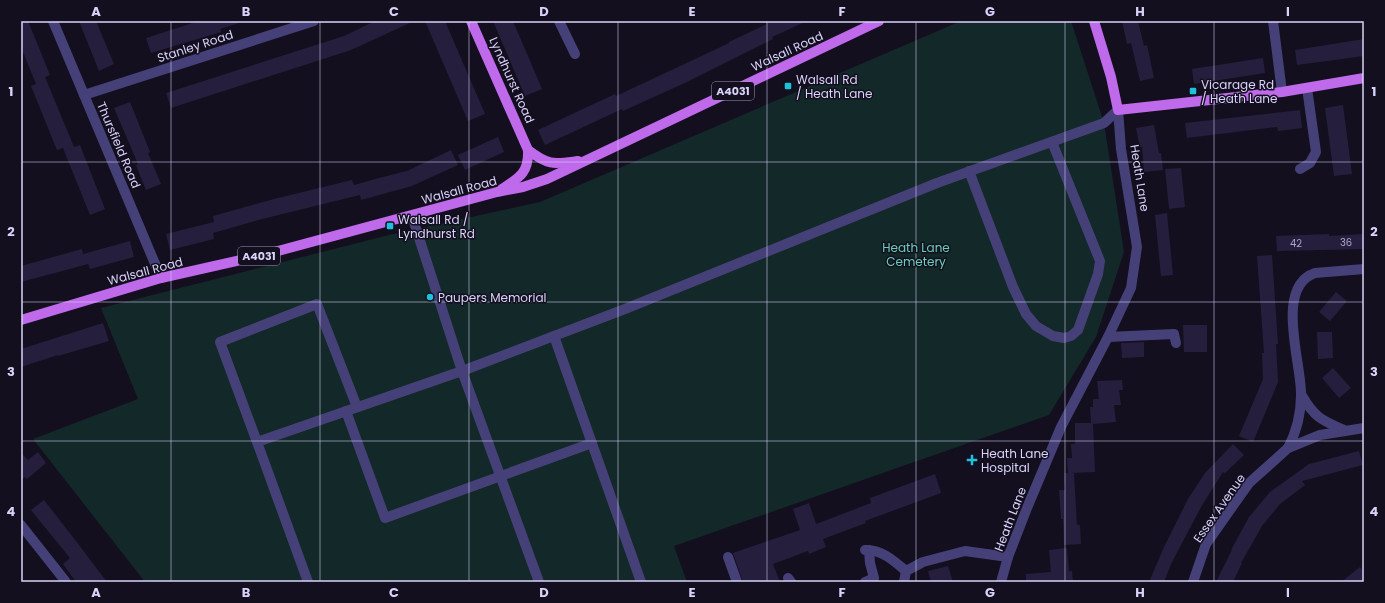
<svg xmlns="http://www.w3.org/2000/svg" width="1385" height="603" font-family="Poppins,sans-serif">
	<rect width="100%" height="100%" fill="#130f1f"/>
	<path fill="#132828" d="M961 21H1071L1104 123 1124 252 1096 337 1049 415 674 546 687 582H145L33 439 138 399 101 308 389 235 540 202Z"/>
	<g fill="#261e3d">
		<path d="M21 21H28L50 75 45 77 74 147 80 145 105 209 90 215 63 148 57 150 31 86 36 84 21 47Z"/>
		<path d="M79 21H96L114 64 99 71Z"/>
		<path d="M199 21H239V23L220 29 221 32 151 53 146 38Z"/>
		<path d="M375 21H414L351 50 171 108 166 93 344 36Z"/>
		<path d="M425 21H445L485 114 468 121Z"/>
		<path d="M493 21H513L542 89 525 96Z"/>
		<path d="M765 21H807L772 37 773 39 687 82 623 111 622 109 545 145 538 130 615 94 616 96 710 52 729 43V42L767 24Z"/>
		<path d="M1122 21H1138L1144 46 1147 45 1154 78 1140 81 1131 43 1127 44Z"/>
		<path d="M1364 39V56L1297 65 1295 50Z"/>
		<path d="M1263 58 1265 73 1194 84 1192 69Z"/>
		<path d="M130 102 150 152 148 153 161 184 146 190 136 165 138 164 114 108Z"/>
		<path d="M1343 105 1352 174 1334 176 1325 108Z"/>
		<path d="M1300 110 1302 128 1278 131 1277 127 1187 138 1185 123Z"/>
		<path d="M1154 125 1159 153H1161L1163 170 1144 172 1142 147H1140L1136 128Z"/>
		<path d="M498 137 504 152 465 170 458 155Z"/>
		<path d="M451 150 458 165 412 186 361 200 360 195 262 219 213 233 214 239 170 250 166 234 214 222 213 216 274 199 352 180 354 185 379 178 407 171Z"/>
		<path d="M1181 168 1185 207 1169 209 1165 169Z"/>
		<path d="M1167 213 1173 275 1161 276 1155 215Z"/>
		<path d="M1329 234V236L1364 234V249L1277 251 1276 236Z"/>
		<path d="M130 241 134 257 90 269 88 264 21 282V266L82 249 83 254Z"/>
		<path d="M1272 255 1278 344H1276L1278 382 1253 442 1239 436 1263 379 1262 353H1264L1257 256Z"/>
		<path d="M1336 292 1347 301 1330 321 1319 312Z"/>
		<path d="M103 323 109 341 58 356V355L21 367V349Z"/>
		<path d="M1183 325H1207V352H1184Z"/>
		<path d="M1317 332H1332L1333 358 1318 359Z"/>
		<path d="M1144 342V357L1122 358 1121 343Z"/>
		<path d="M1333 368 1351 388 1339 398 1322 378Z"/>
		<path d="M1122 380 1123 390H1119L1121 405H1114L1116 422 1093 424 1095 472 1071 473H1074L1077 525H1080L1081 544 1064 545 1063 519H1061L1059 490H1065L1064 473H1068L1067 458H1072L1071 444H1075V423H1091L1090 407H1093V399H1099L1097 381Z"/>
		<path d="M1233 444 1244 455 1225 473 1223 472 1201 507 1171 564 1164 582H1149L1164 547 1188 499 1205 473Z"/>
		<path d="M1359 451 1363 465 1302 481 1305 485 1280 504 1262 526 1241 563H1242L1233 582H1216L1232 550H1231L1249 517 1270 492 1309 464Z"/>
		<path d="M38 452 46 463 27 479 25 477 21 480V453L28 460Z"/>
		<path d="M935 474 941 493 865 521 866 523 823 539 826 547 809 554 808 551 773 564 780 582H743L733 553 800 530 793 509 809 503 816 524 871 503 870 498Z"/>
		<path d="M44 500 79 545 107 582H76L71 575 63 564 70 558 31 510Z"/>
		<path d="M1067 548 1069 571H1072L1073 582H1026V574L1051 572 1049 550Z"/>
		<path d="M948 566 953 582H931L928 571Z"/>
		<path d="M1360 567 1364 572V582H1341Z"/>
	</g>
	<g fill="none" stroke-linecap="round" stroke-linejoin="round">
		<g stroke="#454178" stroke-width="10">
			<path d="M53 21 161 278"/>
			<path d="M559 21 575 54"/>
			<path d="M1273 21 1282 92"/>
			<path d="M84 95 314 21"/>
			<path d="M1300 169 1310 163 1316 152 1307 88"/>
			<path d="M969 171 1013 287 1026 314 1036 326 1053 336 1064 338 1071 336 1078 330 1098 274 1100 261 1052 142"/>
			<path d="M412 216 462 371 539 582"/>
			<path d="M554 336 641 582"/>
			<path d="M1108 337 1174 334 1176 343"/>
			<path d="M1301 394C1314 417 1321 420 1344 430"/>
			<path d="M346 411 385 518 592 443"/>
			<path d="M257 442 220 342 317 304 357 407"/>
			<path d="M1288 448C1297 431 1301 414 1301 395 1302 364 1274 287 1315 273L1364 269"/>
			<path d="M21 525 66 582"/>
			<path d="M865 550C881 549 894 561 906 571"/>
			<path d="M728 557 737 582"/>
			<path d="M906 571 923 562 965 551 1008 557"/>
			<path d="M788 578 791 582"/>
			<path d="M308 582 257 442 462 371 625 309 937 183 1104 123 1118 110"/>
			<path d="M865 582 874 578 870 563 869 550"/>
			<path d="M904 582 906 571"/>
			<path d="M1001 582 1008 557 1027 508 1061 427 1108 337 1131 288 1137 247 1121 149 1118 110"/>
			<path d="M1193 582 1206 544 1249 483 1277 458 1288 448 1320 435 1364 428"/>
		</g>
		<g stroke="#bf69eb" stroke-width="10">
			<path d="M471 21 528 150C529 173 519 178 502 189"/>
			<path d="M1094 21 1111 77 1118 110 1282 92 1364 78"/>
			<path d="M528 150C549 166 554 164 578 161"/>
			<path d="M21 320 161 278 263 255 497 192 523 187 547 179 879 21"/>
		</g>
	</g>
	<path fill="none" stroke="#d9d3f9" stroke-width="1" stroke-opacity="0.55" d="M171 21V582M320 21V582M469 21V582M618 21V582M767 21V582M916 21V582M1065 21V582M1214 21V582M21 162H1364M21 302H1364M21 441H1364"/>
	<g fill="#1ec1db" stroke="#130f1f" stroke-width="1.5">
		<rect x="784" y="82" width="8" height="8" rx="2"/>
		<rect x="1189" y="87" width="8" height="8" rx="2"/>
		<rect x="386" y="222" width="8" height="8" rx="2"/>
		<circle cx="430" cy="297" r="4"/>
		<path d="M970 454h4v4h4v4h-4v4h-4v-4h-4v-4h4z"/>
	</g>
	<g text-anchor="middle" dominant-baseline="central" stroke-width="3" stroke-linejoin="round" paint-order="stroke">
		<g font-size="10" fill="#aca6ca">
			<text x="1346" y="242">36</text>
			<text x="1296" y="243">42</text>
		</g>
		<g fill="#130f1f" stroke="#9e98b8" stroke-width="1">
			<rect x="712" y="82" width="42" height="18" rx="3"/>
			<rect x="238" y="247" width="42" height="18" rx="3"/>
		</g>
		<g font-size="11" font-weight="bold" fill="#d9d3f9">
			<text x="733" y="91">A4031</text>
			<text x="259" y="256">A4031</text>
		</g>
		<g font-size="12" fill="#d9d3f9" stroke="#130f1f">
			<text transform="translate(195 46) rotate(-18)">Stanley Road</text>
			<text transform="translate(787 51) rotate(-25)">Walsall Road</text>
			<text transform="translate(512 80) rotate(66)">Lyndhurst Road</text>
			<text transform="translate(119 145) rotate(67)">Thursfield Road</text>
			<text transform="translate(1140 178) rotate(81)">Heath Lane</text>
			<text transform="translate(459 190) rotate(-15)">Walsall Road</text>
			<text transform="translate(145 271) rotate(-15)">Walsall Road</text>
			<text transform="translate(1219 508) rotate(-55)">Essex Avenue</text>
			<text transform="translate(1010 519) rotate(-69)">Heath Lane</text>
		</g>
		<g font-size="12" fill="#d9d3f9" stroke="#130f1f" text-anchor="start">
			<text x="796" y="79">Walsall Rd<tspan x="796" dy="14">/ Heath Lane</tspan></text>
			<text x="1201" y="84">Vicarage Rd<tspan x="1201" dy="14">/ Heath Lane</tspan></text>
			<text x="398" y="219">Walsall Rd /<tspan x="398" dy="14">Lyndhurst Rd</tspan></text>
			<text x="438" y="297">Paupers Memorial</text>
			<text x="981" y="453">Heath Lane<tspan x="981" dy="14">Hospital</tspan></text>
		</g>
		<g font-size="12" fill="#69cfb9" stroke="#130f1f">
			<text x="916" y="247">Heath Lane<tspan x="916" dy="14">Cemetery</tspan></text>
		</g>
	</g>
	<rect width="1385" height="603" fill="none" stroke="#130f1f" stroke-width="44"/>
	<rect x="22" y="22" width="1341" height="559" fill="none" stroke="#d9d3f9" stroke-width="1.5"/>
	<g font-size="13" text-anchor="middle" font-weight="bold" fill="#d9d3f9">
		<text x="96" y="16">A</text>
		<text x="246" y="16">B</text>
		<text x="394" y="16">C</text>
		<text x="544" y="16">D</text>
		<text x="692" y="16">E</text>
		<text x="842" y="16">F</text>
		<text x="990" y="16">G</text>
		<text x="1140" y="16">H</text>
		<text x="1288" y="16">I</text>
		<text x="11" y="96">1</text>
		<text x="1374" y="96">1</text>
		<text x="11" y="236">2</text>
		<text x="1374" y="236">2</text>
		<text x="11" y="376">3</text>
		<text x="1374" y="376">3</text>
		<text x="11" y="516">4</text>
		<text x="1374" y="516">4</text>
		<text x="96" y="597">A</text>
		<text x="246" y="597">B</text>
		<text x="394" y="597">C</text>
		<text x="544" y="597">D</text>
		<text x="692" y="597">E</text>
		<text x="842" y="597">F</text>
		<text x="990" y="597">G</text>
		<text x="1140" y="597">H</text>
		<text x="1288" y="597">I</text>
	</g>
</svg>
